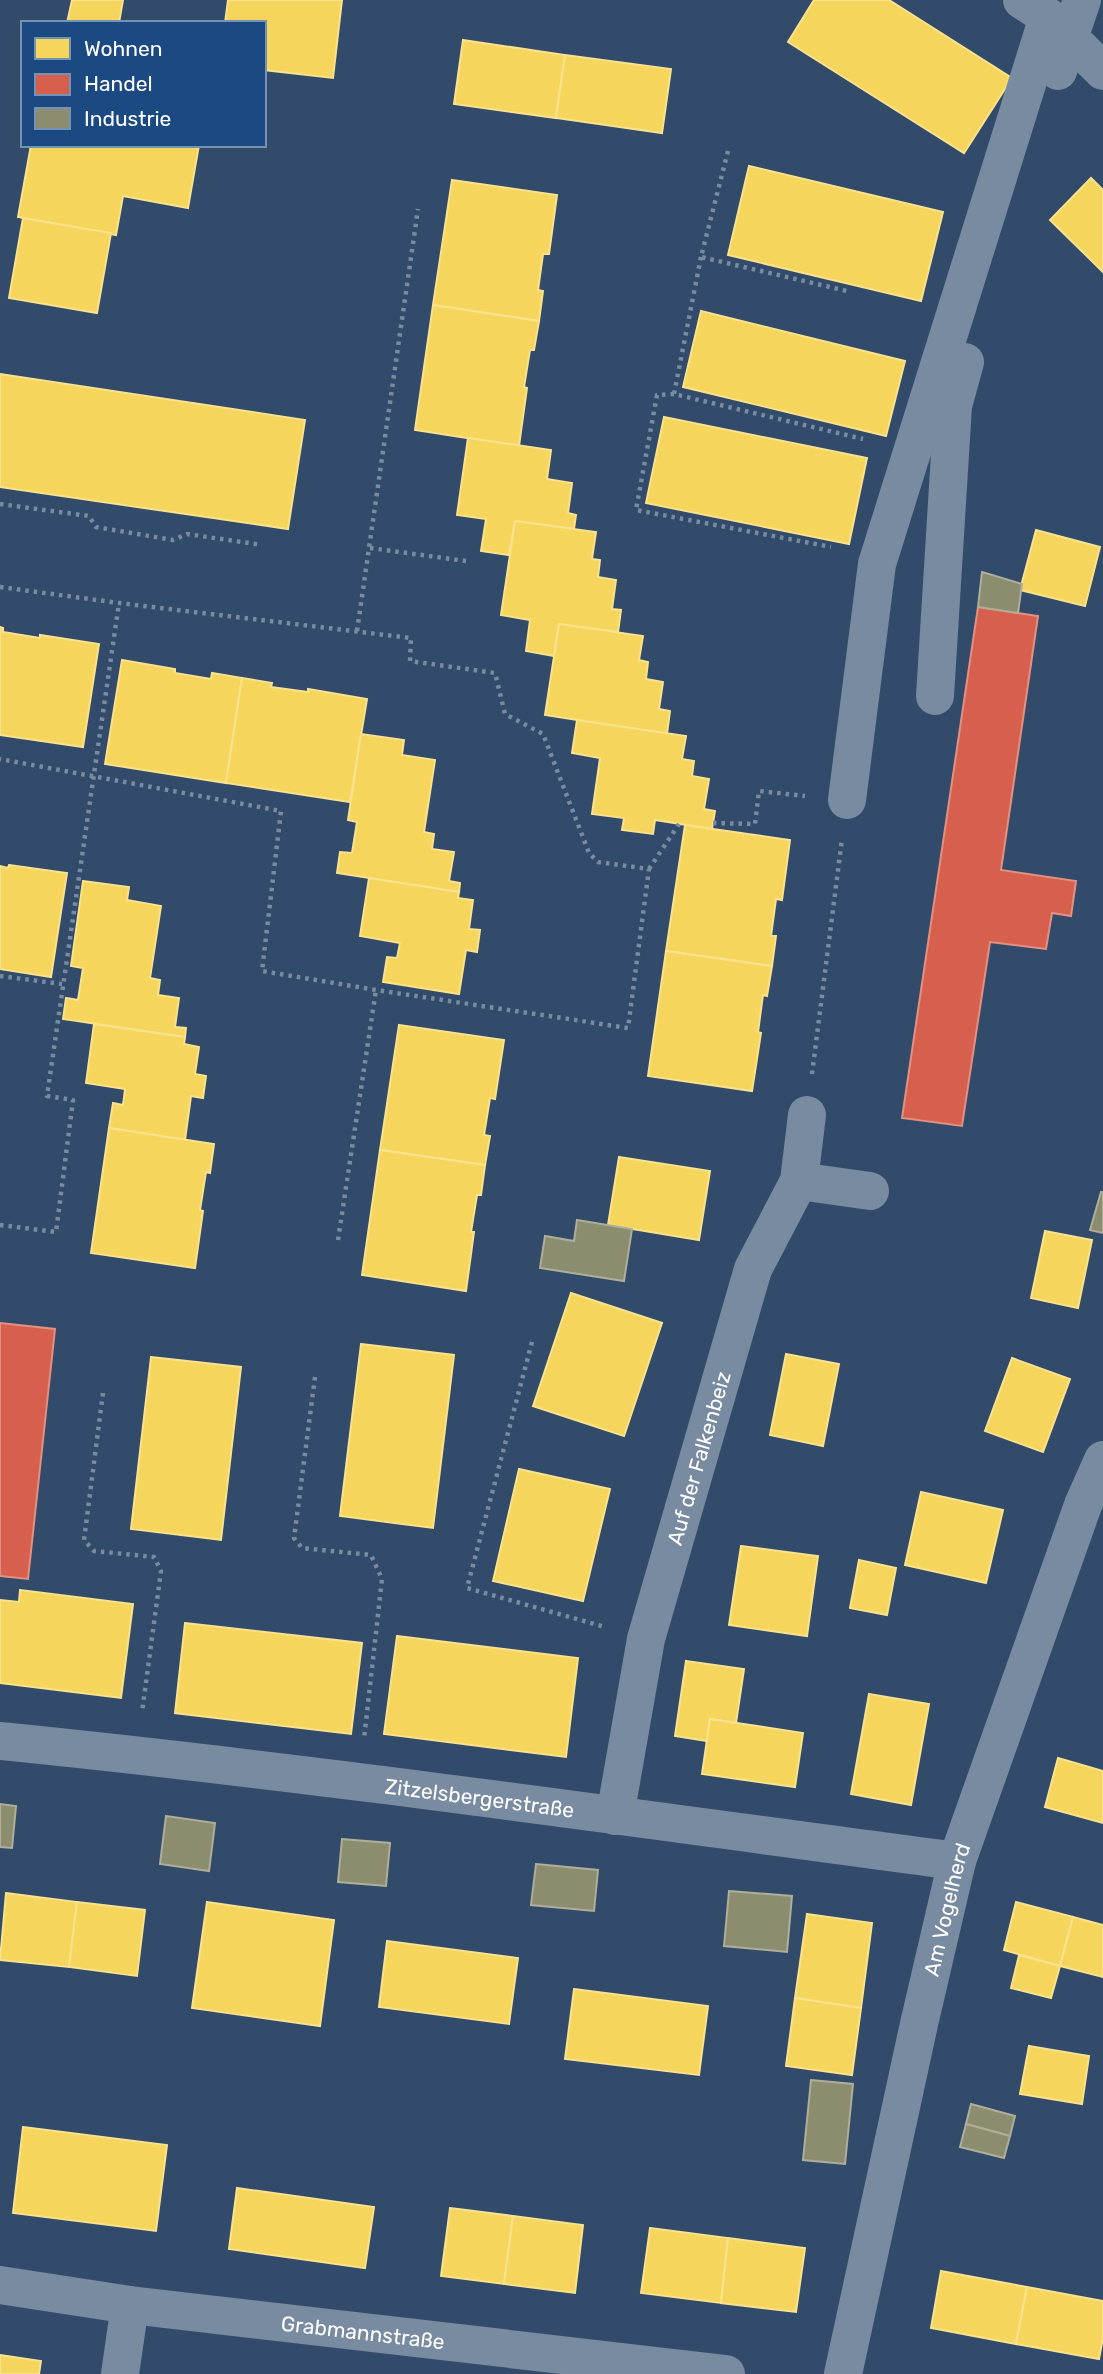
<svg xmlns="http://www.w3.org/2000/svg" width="1103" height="2374" font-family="Rubik,sans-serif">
	<rect width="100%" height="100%" fill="#324b6a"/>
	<g fill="#f6d55c" stroke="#f9e28d" stroke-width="2">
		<path d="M72 0H123L119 23H67Z"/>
		<path d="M228 0H342L333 78 264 70V23H225Z"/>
		<path d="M814 0H889L1012 78 964 153 788 42Z"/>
		<path d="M463 40 565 55 556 118 454 104Z"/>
		<path d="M565 55 671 69 662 133 556 118Z"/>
		<path d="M31 145H199L188 208 123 196 116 235 18 217Z"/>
		<path d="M749 166 943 212 921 301 728 255Z"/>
		<path d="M1091 178 1103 190V272L1050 220Z"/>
		<path d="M452 180 557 195 549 254H543L538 290 543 291 539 321 433 305Z"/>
		<path d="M23 218 111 233 97 313 9 298Z"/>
		<path d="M433 305 539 321 534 350H530L524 387 527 388 519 446 415 430Z"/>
		<path d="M701 311 905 361 886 436 683 387Z"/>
		<path d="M0 374 305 420 288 529 0 487Z"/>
		<path d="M664 417 867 458 849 544 646 503Z"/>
		<path d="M468 438 551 450 547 479 572 483 568 513 576 515 574 529 515 521 509 555 481 551 486 519 457 515Z"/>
		<path d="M515 521 596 532 592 559 600 560 598 577 616 580 612 609 621 610 618 632 559 624 554 656 526 651 530 620 501 615Z"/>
		<path d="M1036 530 1100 547 1085 606 1020 590Z"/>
		<path d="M559 624 643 636 639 660 648 662 646 679 663 682 659 709 670 711 667 734 545 715Z"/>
		<path d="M0 627 3 628V632L40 638V635L99 644 83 747 0 735Z"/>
		<path d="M122 660 175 669V673L211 679 212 673 242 678 226 783 105 764Z"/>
		<path d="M242 678 272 683 271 687 308 692V689L367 699 350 802 226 783Z"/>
		<path d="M577 720 686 736 682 759 694 761 692 776 709 779 704 809 715 811 712 829 655 820 653 834 622 830 624 818 592 814 600 758 572 753Z"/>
		<path d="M361 734 404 740 402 755 435 760 424 832 434 834 432 849 454 852 449 881 460 883 459 892 337 873 340 852 352 853 357 822 348 820Z"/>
		<path d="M685 825 790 840 782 900 776 899 771 936H776L772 966 666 951Z"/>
		<path d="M9 865 67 873 51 977 0 969V866L8 868Z"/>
		<path d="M369 878 459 892 458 898 473 900 469 929 480 930 477 952 466 950 459 994 383 982 387 957 397 958 400 943 360 936Z"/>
		<path d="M83 881 129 887 127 900 161 906 150 978 160 980 158 995 179 998 175 1027 186 1028 185 1037 63 1019 66 998 78 1000 83 968 71 966Z"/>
		<path d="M666 951 772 966 767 996 763 995 758 1032 761 1033 752 1091 648 1076Z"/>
		<path d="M94 1024 185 1037 184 1044 199 1047 195 1074 206 1076 203 1098 191 1096 185 1140 109 1128 113 1103 123 1105 125 1089 86 1083Z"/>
		<path d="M399 1025 504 1040 495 1099 490 1098 484 1135 490 1136 485 1165 380 1150Z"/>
		<path d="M109 1128 214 1144 210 1173 206 1172 200 1210 203 1211 195 1268 91 1253Z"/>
		<path d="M380 1150 485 1165 481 1195H477L471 1232H474L466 1291 362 1275Z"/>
		<path d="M619 1157 710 1171 699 1240 608 1225Z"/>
		<path d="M1045 1231 1092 1240 1078 1308 1031 1298Z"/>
		<path d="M571 1293 662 1323 624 1436 533 1406Z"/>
		<path d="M361 1344 454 1355 433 1528 340 1516Z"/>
		<path d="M786 1354 839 1364 823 1446 770 1435Z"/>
		<path d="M151 1357 241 1367 221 1540 131 1529Z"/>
		<path d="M1012 1358 1070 1379 1043 1452 985 1431Z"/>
		<path d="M519 1469 610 1489 583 1601 493 1581Z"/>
		<path d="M921 1492 1003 1510 986 1583 905 1565Z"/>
		<path d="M741 1546 818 1556 807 1636 729 1625Z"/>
		<path d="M859 1560 896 1568 887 1615 850 1608Z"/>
		<path d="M20 1590 133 1604 121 1698 0 1683V1600L19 1602Z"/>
		<path d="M185 1623 362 1643 351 1734 175 1713Z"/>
		<path d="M397 1636 578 1658 566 1757 384 1734Z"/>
		<path d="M686 1661 744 1669 736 1723 710 1719 707 1741 675 1736Z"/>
		<path d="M869 1694 929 1704 911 1805 851 1794Z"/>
		<path d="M710 1719 803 1733 795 1787 702 1774Z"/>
		<path d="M1058 1758 1103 1771V1823L1045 1807Z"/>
		<path d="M6 1893 77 1902 69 1967 0 1960Z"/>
		<path d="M77 1902 145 1910 137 1976 69 1967Z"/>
		<path d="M207 1902 334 1920 320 2026 192 2008Z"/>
		<path d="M1016 1902 1073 1917 1060 1966 1004 1950Z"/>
		<path d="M807 1914 872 1923 861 2008 795 1998Z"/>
		<path d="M1073 1917 1103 1925V1977L1060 1966Z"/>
		<path d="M387 1941 518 1958 509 2024 379 2007Z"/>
		<path d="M1019 1955 1060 1966 1051 1998 1011 1988Z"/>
		<path d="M574 1989 708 2006 699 2075 565 2059Z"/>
		<path d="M795 1998 861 2008 852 2075 786 2066Z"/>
		<path d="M1029 2046 1089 2056 1082 2104 1020 2094Z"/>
		<path d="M23 2127 167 2145 156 2231 13 2213Z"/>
		<path d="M237 2188 374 2207 365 2268 229 2249Z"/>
		<path d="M450 2208 513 2216 504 2284 441 2276Z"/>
		<path d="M513 2216 583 2225 575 2293 504 2284Z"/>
		<path d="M650 2228 728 2238 721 2303 641 2293Z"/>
		<path d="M728 2238 805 2248 796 2312 721 2303Z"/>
		<path d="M941 2271 1027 2287 1016 2344 931 2328Z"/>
		<path d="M1027 2287 1103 2301V2338L1099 2359 1016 2344Z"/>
		<path d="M0 2355 41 2361 39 2374H0Z"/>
	</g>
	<g fill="#d6604d" stroke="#e29082" stroke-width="2">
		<path d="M978 607 1038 616 1001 870 1076 881 1071 916 1052 913 1046 949 990 942 962 1126 902 1118Z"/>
		<path d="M0 1323 55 1329 28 1579 0 1576Z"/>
	</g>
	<g fill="#8c8c6e" stroke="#aeae9a" stroke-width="2">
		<path d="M982 572 1022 584 1018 613 978 607Z"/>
		<path d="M1101 1192H1103V1233L1090 1230Z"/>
		<path d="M577 1220 632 1229 624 1281 540 1268 545 1236 574 1241Z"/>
		<path d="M0 1804 16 1806 12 1848 0 1847Z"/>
		<path d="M166 1816 215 1823 209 1871 160 1864Z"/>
		<path d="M342 1839 390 1843 386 1886 338 1882Z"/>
		<path d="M536 1864 598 1870 594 1911 531 1905Z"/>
		<path d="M729 1891 792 1896 787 1952 724 1946Z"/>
		<path d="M811 2080 853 2084 845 2164 803 2160Z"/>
		<path d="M971 2104 1015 2116 1010 2136 966 2124Z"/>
		<path d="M966 2124 1010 2136 1004 2158 960 2147Z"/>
	</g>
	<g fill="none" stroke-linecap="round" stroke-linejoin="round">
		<g stroke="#788ba0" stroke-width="4.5" stroke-dasharray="3.5 5" stroke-linecap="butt">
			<path d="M728 151 701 257 847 291"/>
			<path d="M701 257 674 394 863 439"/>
			<path d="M674 394 657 395 636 510 831 547"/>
			<path d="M0 504 89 516 96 527 173 540 187 534 262 545"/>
			<path d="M370 548 466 561"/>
			<path d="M0 587 119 603 411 638 410 661 495 673 505 714 543 734 589 853 598 862 649 869 628 1028 376 990 262 971 281 811 0 759"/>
			<path d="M357 631 418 209"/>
			<path d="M713 823 755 824 759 791 805 796"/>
			<path d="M649 869 679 824"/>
			<path d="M0 976 62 984"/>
			<path d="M812 1074 842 839"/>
			<path d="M0 1225 56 1232 73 1100 47 1096 119 603"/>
			<path d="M338 1240 376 990"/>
			<path d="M532 1342 467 1588 605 1627"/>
			<path d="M315 1377 294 1538 302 1548 371 1555 382 1579 364 1739"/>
			<path d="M103 1393 84 1540 94 1551 154 1557 161 1571 142 1712"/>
		</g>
		<g stroke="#788ba0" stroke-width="38">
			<path d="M1022 0 1048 17 1103 71"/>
			<path d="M1058 71 1082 0"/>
			<path d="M935 696 953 406 965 362"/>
			<path d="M847 800 877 564 1048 17"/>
			<path d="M799 1181 870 1191"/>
			<path id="s1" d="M0 1741C320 1773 638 1819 957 1861"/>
			<path id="s2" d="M615 1816 646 1639 753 1269 799 1181 807 1115"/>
			<path id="s3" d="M0 2285 130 2305 726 2374"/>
			<path d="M120 2374 130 2305"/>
			<path id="s4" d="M843 2374 919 2024 957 1861 1083 1505 1103 1460"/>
		</g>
	</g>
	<g text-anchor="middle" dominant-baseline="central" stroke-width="7" stroke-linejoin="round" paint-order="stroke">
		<g font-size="21" fill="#fff" stroke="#1b4981">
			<text stroke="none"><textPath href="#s2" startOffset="368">Auf der Falkenbeiz</textPath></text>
			<text stroke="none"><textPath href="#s1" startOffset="483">Zitzelsbergerstraße</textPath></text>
			<text stroke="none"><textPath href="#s4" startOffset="476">Am Vogelherd</textPath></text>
			<text stroke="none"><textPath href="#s3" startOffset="366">Grabmannstraße</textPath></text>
		</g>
	</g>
	<rect x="21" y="21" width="245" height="126" fill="#1b4981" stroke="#7692b3" stroke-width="2"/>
	<rect x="35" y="38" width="35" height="21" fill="#f6d55c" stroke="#7692b3" stroke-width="2"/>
	<text x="84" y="56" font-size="21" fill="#ffffff">Wohnen</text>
	<rect x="35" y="74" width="35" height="21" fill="#d6604d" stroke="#7692b3" stroke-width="2"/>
	<text x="84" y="91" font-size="21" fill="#ffffff">Handel</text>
	<rect x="35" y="108" width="35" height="21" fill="#8c8c6e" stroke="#7692b3" stroke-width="2"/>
	<text x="84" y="126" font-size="21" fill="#ffffff">Industrie</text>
</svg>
